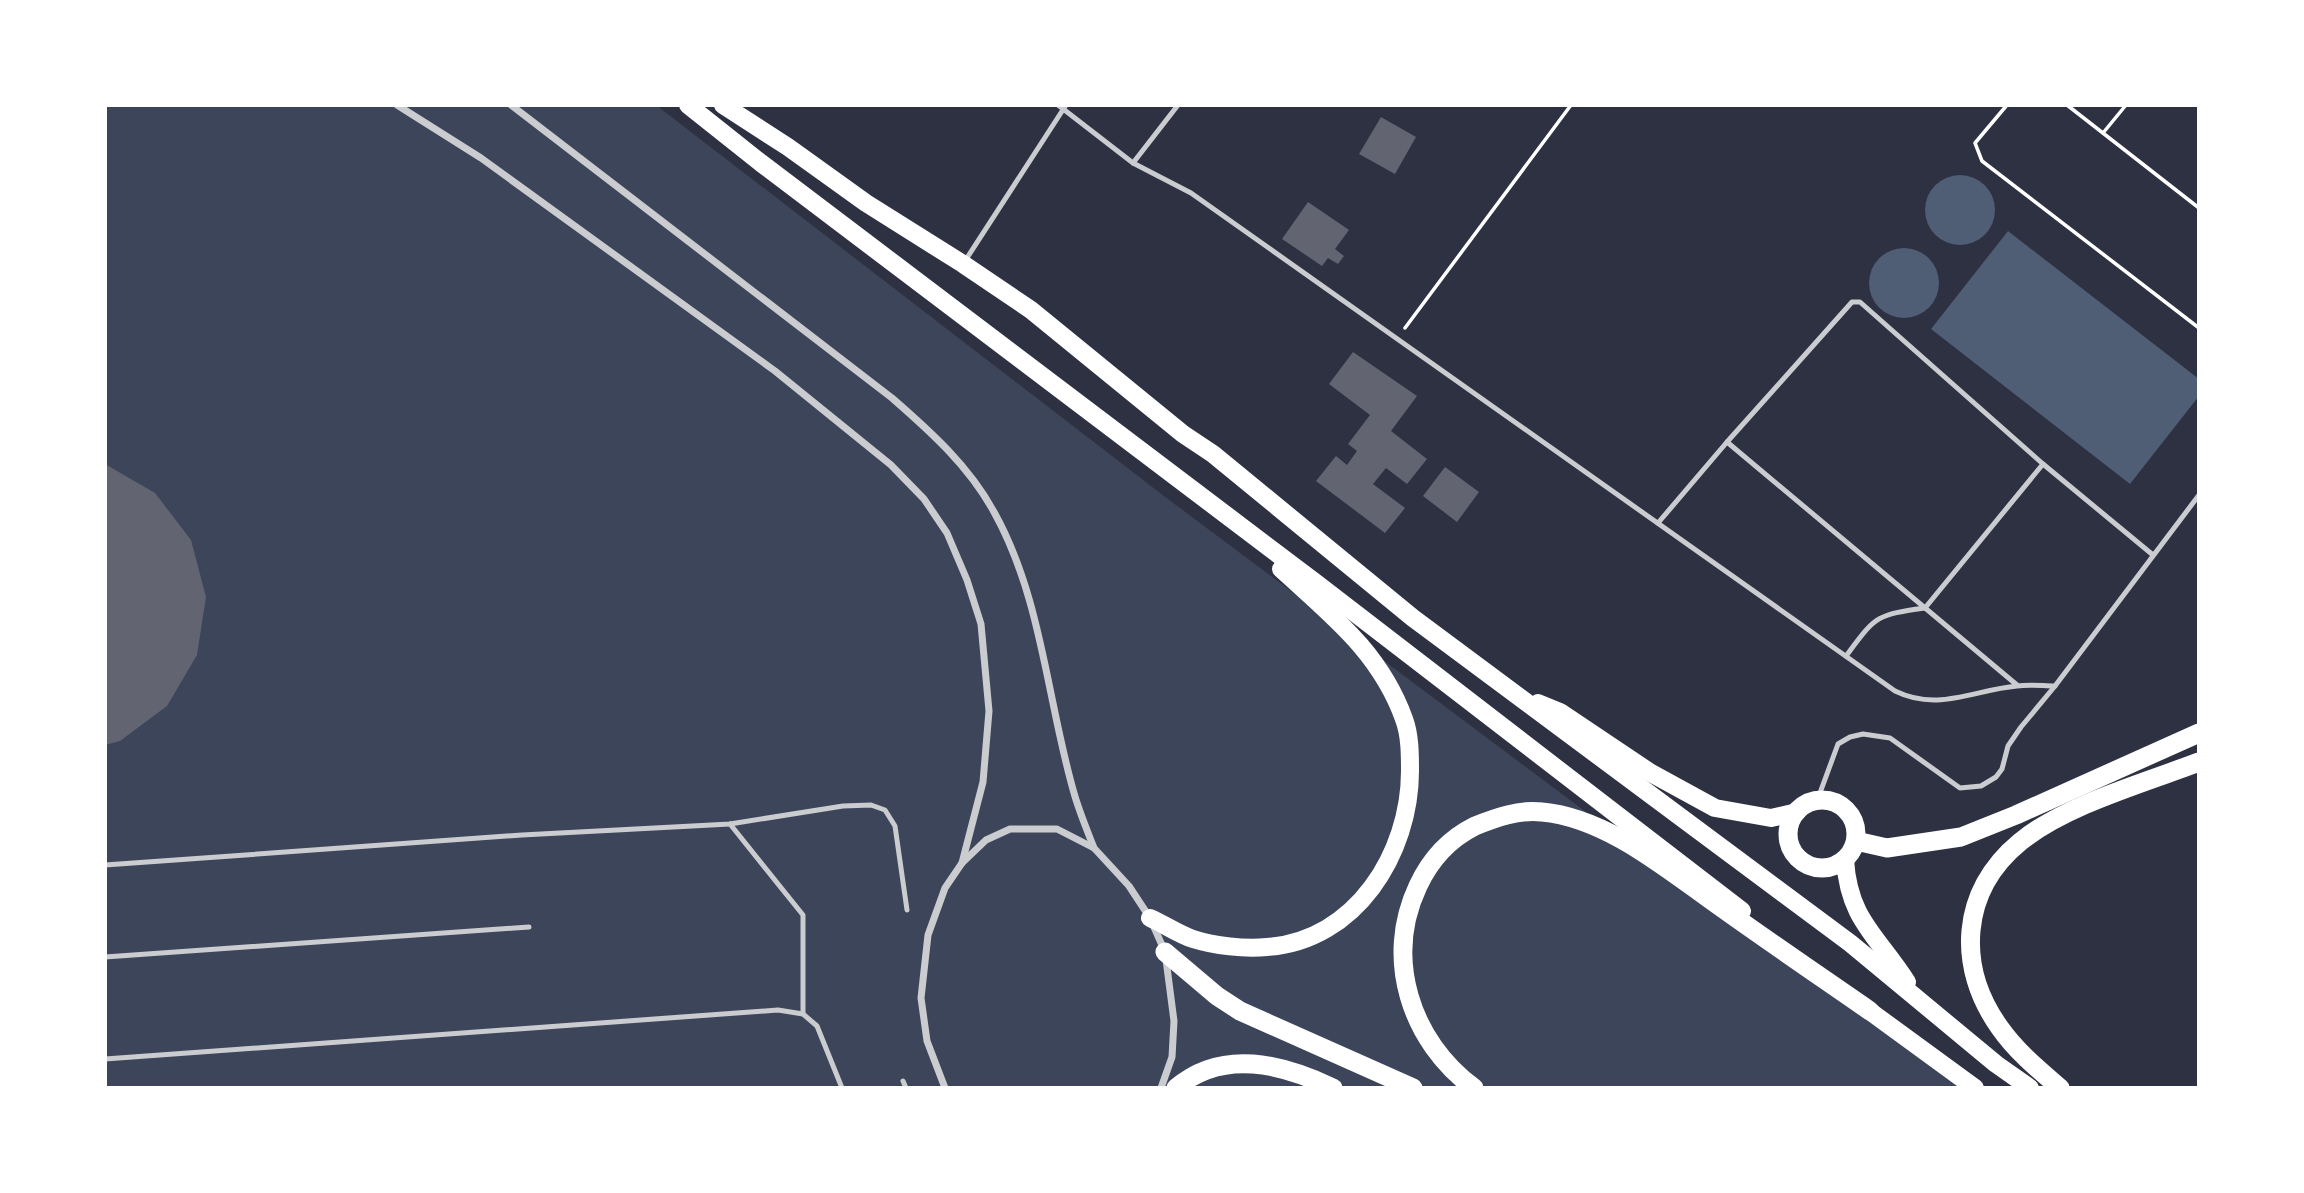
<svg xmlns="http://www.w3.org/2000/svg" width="2304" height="1193" font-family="Karla,sans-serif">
	<rect width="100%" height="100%" fill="#2d3142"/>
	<path fill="#3c4559" d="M105 105H656L1164 496 1578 806 1961 1088H105Z"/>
	<g fill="#4f5d75">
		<circle cx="1960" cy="210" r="35"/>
		<path d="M2008 231 2199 379V396L2130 484 1931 329Z"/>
		<circle cx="1904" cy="283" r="35"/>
	</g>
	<g fill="#626471">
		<path d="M1381 117 1416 137 1395 174 1359 154Z"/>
		<path d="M1308 202 1349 230 1335 249 1344 256 1338 264 1328 258 1322 266 1282 239Z"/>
		<path d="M1353 352 1417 396 1391 431 1427 459 1407 484 1386 468 1373 484 1405 508 1385 533 1316 481 1336 456 1347 465 1357 451 1348 444 1370 415 1329 384Z"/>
		<path d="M105 464 155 493 191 540 206 597 197 655 167 706 120 741 105 745Z"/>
		<path d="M1445 467 1479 492 1457 522 1423 496Z"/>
	</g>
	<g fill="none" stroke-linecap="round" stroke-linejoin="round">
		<g stroke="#fff" stroke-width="3.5">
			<path d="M2007 105 1975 143 1982 161 2199 328"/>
			<path d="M2067 105 2199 208"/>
			<path d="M2103 133 2126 105"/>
			<path d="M1405 328 1571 105"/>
		</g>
		<g stroke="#caccd0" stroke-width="5">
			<path d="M1058 105 1133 163 1191 193 1895 691C1938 712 1973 690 2017 686 2030 684 2043 686 2055 686"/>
			<path d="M1133 163 1178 105"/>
			<path d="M965 261 1066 105"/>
			<path d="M1658 523 1727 442"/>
			<path d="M1846 656C1876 616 1875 615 1925 608L2043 464"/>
			<path d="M2017 685 1727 442 1852 302H1860L2043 464 2153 555"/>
			<path d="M1817 801 1838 744 1850 737 1863 734 1890 738 1960 788 1981 786 1996 777 2002 769 2008 746 2021 727 2055 686 2199 495"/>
			<path d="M730 824 803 915V1014"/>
			<path d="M105 865 522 835 730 824 843 806 871 805 885 810 895 826 907 910"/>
			<path d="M105 957 529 927"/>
			<path d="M105 1059 778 1010 803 1014 817 1026 842 1088"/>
			<path d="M903 1081 906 1088"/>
		</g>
		<g stroke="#caccd0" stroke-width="7">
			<path d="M397 105 481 158 775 371 891 465 924 499 947 533 967 580 981 624 989 711 983 782 962 863"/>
			<path d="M511 105 892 398C931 432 969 466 994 512 1042 598 1047 700 1074 793 1079 811 1087 830 1094 848"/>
			<path d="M945 1088 927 1041 921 998 928 935 945 888 962 863 986 840 1010 829H1057L1094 848 1129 886 1150 918 1165 952 1174 1021 1172 1057 1161 1088"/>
		</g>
		<g stroke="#fff" stroke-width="18">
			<path d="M688 105 761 163 1316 583 1742 911"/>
			<path d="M723 105 788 147 866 203 963 264 1031 310 1183 434 1213 454 1413 618 1850 943 1996 1064 2030 1088"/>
			<path d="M1538 703 1560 712 1651 773 1715 808 1771 818 1797 812"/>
			<path d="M1845 860C1849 920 1877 935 1907 982"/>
			<path d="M1150 918C1164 924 1178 934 1193 939 1215 946 1244 949 1267 947 1356 941 1410 853 1410 771 1410 754 1410 735 1404 719 1380 652 1331 615 1281 569"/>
			<path d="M1860 1004 1975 1088"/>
		</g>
		<g stroke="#fff" stroke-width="19">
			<circle cx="1822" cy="834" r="34"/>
			<path d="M1856 841 1887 848 1961 837 2016 815 2199 733"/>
			<path d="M1165 952 1217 996 1240 1011 1413 1088"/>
			<path d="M1176 1088C1223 1048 1282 1064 1333 1088"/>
			<path d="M1474 1088C1410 1041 1384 958 1418 886 1430 860 1449 839 1475 826 1495 818 1520 809 1542 812 1608 818 1669 871 1722 908 1771 943 1821 977 1870 1011"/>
			<path d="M2060 1088C2039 1070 2016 1051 2000 1028 1956 967 1960 891 2020 842 2065 805 2144 783 2199 762"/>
		</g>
	</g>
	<rect width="2304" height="1193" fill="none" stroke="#ffffff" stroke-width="214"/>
</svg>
